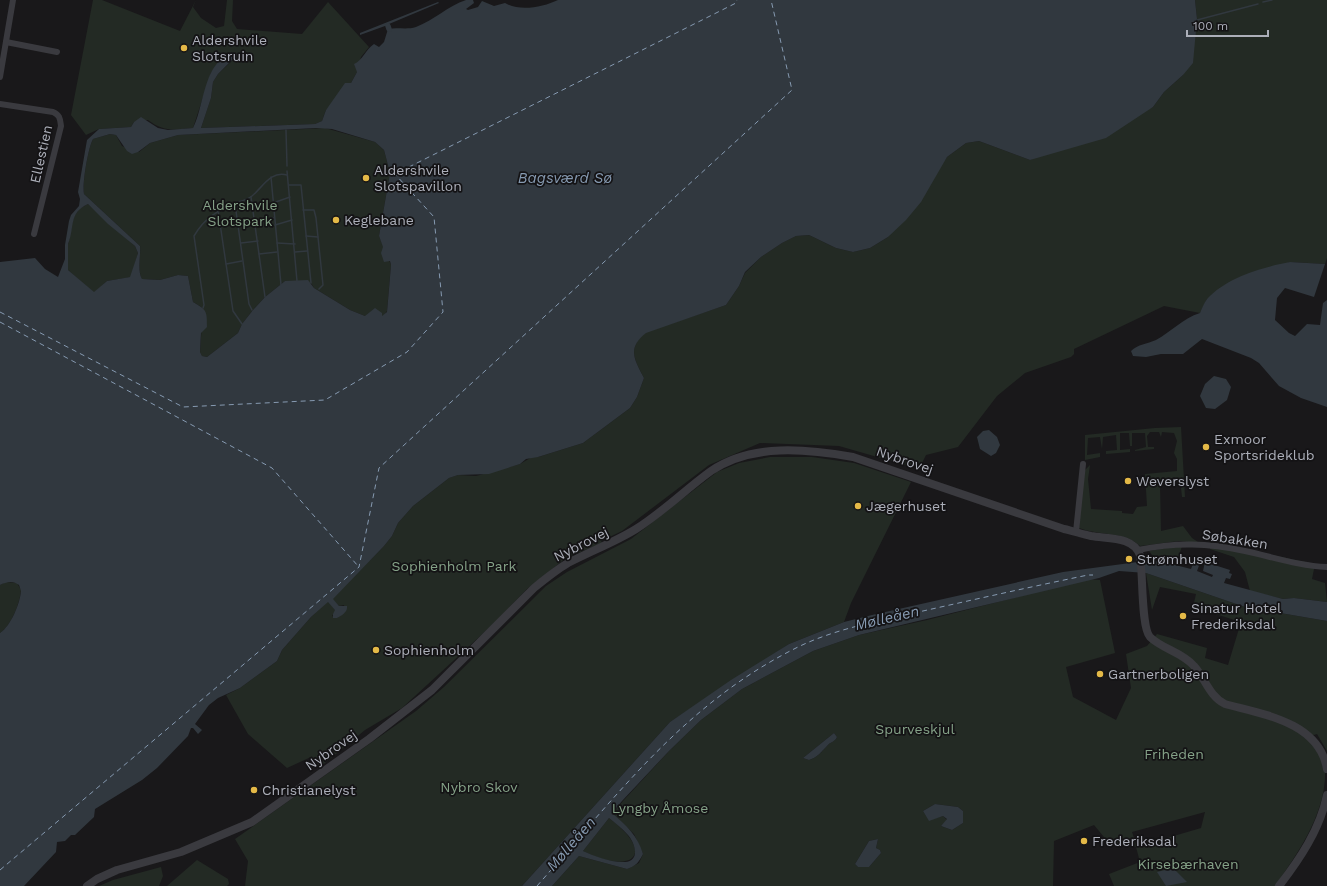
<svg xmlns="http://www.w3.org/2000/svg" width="1327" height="886" font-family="'Work Sans',sans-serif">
	<rect width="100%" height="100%" fill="#19181a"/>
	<g fill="#232a24" fill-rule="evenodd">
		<path d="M93 0H102L180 31 196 0 193 7 201 18 216 28 224 26 227 0H233L232 21 237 29 302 34 328 2 369 47 361 57 357 72 351 83 326 110 322 121 315 124 201 128 211 98 213 82 218 74 236 57H226L211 73 193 128C173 130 164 132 148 120L134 122 131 127 99 129 86 135 71 115Z"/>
		<path d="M1195 0H1327V258L1325 264 1290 262 1207 299 1200 313 1164 306 1074 349V354L1071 357 1025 373 997 396 958 447 926 455 919 469 839 446 760 443 709 465 622 531 601 541 602 543 566 558 527 589 490 627 402 708 365 730 320 767 311 757 287 768 248 734 226 695 240 688 277 661 282 650 311 617 328 601 336 610 332 616 337 618 345 612 344 605 339 606 332 599 384 546 392 536 398 523 413 506 449 478 458 475 476 476 520 464 532 457H538L583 443 630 408 637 397 644 378C634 359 627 348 646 332L726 305 739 286 745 273 761 257 782 243 796 236 809 235 836 248 853 252 870 248 888 237 947 157 966 143 979 141 1030 160 1153 107 1164 92 1183 75 1197 19Z"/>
		<path d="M325 128 375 142 384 150 390 173 379 236 391 265 387 311 384 316H365L350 310 314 288 311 283 285 281 265 297 253 310 242 324 238 333 207 357 202 356 200 352 203 308 193 302 188 276 178 275 160 280 142 279C137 271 141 256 140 246L84 194C82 184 88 148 93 139L110 134 116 135 122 146 139 152 150 143 178 135Z"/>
		<path d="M88 204 135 246 138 253 131 277 107 281 94 293 68 270V244C74 227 68 213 88 204Z"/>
		<path d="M1181 427 1185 497H1182L1180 478H1171L1166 484H1160L1161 531 1183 526 1192 538 1201 544 1179 541 1140 546C1124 531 1099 536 1079 528L1084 471 1090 465 1088 479 1091 509 1122 511V513L1133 514 1137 507 1147 506 1145 474 1177 471V459L1174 453 1177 441 1174 433 1162 432 1161 437 1159 432H1150L1147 436 1148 447H1154V449L1135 451V450L1146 447 1145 433H1132V446H1130L1129 433H1120V450L1130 449V452L1106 454V451L1117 450 1116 435 1103 437 1102 449 1100 437 1088 438 1087 455 1100 453V457L1085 460V435L1155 428Z"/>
		<path d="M770 457H812L854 463 911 482 851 603 844 622 789 644 670 722 522 886H245L248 861 235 839 416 711 444 687 546 586 567 572 631 539 717 472 739 463Z"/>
		<path d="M1210 542 1315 564 1312 579 1325 583 1327 602 1294 598 1283 599 1250 591 1245 572 1234 557 1210 549Z"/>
		<path d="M1180 545 1182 546 1177 562 1153 556 1149 551Z"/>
		<path d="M1146 573 1245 607 1327 621V751L1317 734 1307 737C1314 746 1323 758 1325 769 1327 812 1298 853 1275 886H1114L1109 874 1140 862 1136 847 1109 843 1094 825 1054 841 1053 886H552L579 856 627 869 639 863 643 854 634 834 612 813 669 751 701 720 742 689 813 651 859 635 927 620 1088 579 1100 580 1115 653 1066 667 1073 697 1116 720 1131 688 1126 654 1147 646 1157 634 1207 648 1205 658 1228 665 1241 622 1193 607 1196 594 1160 587 1152 610ZM834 733 837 737C835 742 830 742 827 746 821 752 818 757 809 760L803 758ZM935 804 958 807 963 811V823L952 830 941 826 947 820 943 816 929 820 923 811ZM1205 812 1201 828 1160 840 1157 845 1137 847 1132 832ZM878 839 876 848 880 850 881 853 869 867H858L855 864 869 841Z"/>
		<path d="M6 582 17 583 21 590C20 603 11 626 0 633V585Z"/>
		<path d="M609 818C659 856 630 875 583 851Z"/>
		<path d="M197 860 228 879 229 884 227 886H167Z"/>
		<path d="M161 867 163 876 159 886H99L113 880Z"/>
	</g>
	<g fill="#31383f" fill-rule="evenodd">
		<path d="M466 0H473L474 3 466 9 468 10 478 7 482 1 494 6 505 3C520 12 543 7 558 0H1195L1197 19 1193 63 1183 75 1164 92 1153 107 1106 138 1030 160 979 141 966 143 947 157 921 202 906 220 888 237 870 248 853 252 836 248 809 235 796 236 782 243 761 257 745 272 739 286 726 305 646 333C627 348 634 359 644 378L637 397 630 408 583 443 538 457 526 459 520 464 489 474 458 475 449 478 413 506 398 523 392 536 384 546 333 599 339 606H347C348 612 341 616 337 618H333V614L335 610 328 602 311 617 282 650 277 661 240 688 218 698 209 705 195 724 202 730 198 734 193 728H191L188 736 157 768 142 780 95 809 94 817 75 835H71L65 841 57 842 56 852 24 886H0V633C11 626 20 603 21 591L19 585C13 580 6 582 0 585V262L35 258 45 269 58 277 65 259V245L69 221 71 215 79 206 80 199 78 192 87 140 99 129 131 127 134 122 141 117 158 128 168 130 193 128C205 107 203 54 238 54L218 74 213 82 211 98 201 128 315 124 322 121 326 110 345 83H351L357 72 354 64C362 61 366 49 374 44L379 47 384 42 388 29C397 27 407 30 416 27 434 20 448 6 466 0ZM316 128 332 129 375 142 384 150 390 173 379 236 383 247 381 253 384 262 390 261 391 265 387 312 382 316V313L375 308 365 316 350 310 314 288 308 280 285 281 265 297 253 310 242 324 238 333 207 357 202 356 200 352 201 333 207 327C207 311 207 310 193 302L188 276 178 275 160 280 142 279C137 271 141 255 140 246L84 194C82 184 88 148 93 139L110 134 116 135 127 151 132 154 138 152 150 143 178 135ZM88 204 108 224 135 246 138 253 130 277 107 281 94 292 68 270V244C75 228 68 213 88 204Z"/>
		<path d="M438 2 439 3 389 24 390 26H385L360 35V33L365 31Z"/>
		<path d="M1290 262 1325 264 1314 297 1285 288 1277 298 1275 320 1289 333 1295 336 1307 324 1320 325 1323 303 1327 300V407L1301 398 1279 386 1259 363 1251 358 1202 339 1183 354H1161L1146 357 1133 356 1131 351C1138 344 1147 344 1156 340 1171 332 1183 318 1200 313 1202 308 1204 303 1207 299 1227 277 1263 267 1290 262Z"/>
		<path d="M1214 376 1226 379 1231 387 1227 400 1215 409 1206 408 1200 396 1205 384Z"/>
		<path d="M989 430 997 437 1000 445 996 453 991 456 980 449 977 437 983 431Z"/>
		<path d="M1145 561H1159L1191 569 1194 561 1200 563 1197 571 1212 577 1213 575 1203 571 1205 562 1230 570 1229 573 1232 574 1230 579 1226 578 1224 583 1283 599 1294 598 1327 602V621L1245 607 1146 573 1119 571 1099 578 859 635 813 651 742 689 701 720 669 751 622 801 612 813C626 825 638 836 643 854 639 862 636 866 627 869L579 856 552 886H522L670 722 731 680 789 644 844 622 872 615 1063 572ZM609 818C615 823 622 828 627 834 635 842 641 861 625 862 612 863 594 856 583 851Z"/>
		<path d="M834 733 837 737C835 742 830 742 827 746 821 752 818 757 809 760L803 758Z"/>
		<path d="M935 804 958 807 963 811V823L952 830 941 826 947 819 943 816 929 821 923 811Z"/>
		<path d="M878 839 876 848 880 850 881 853 869 867H858L855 864 869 841Z"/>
		<path d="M1173 868 1187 882 1166 886 1157 872Z"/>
	</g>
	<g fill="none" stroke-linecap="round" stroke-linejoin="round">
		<g stroke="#31383f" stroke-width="1.5">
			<path d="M1263 2 1272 0"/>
			<path d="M1197 20 1258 4"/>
			<path d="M286 130 287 166"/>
			<path d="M287 171 297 281"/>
			<path d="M271 177 281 285"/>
			<path d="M289 185H301L311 283"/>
			<path d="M251 197 265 297"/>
			<path d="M273 203 290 197"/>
			<path d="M235 204 249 304 252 310"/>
			<path d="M218 210 233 311 242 324"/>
			<path d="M303 210H314L316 218 323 285 319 289"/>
			<path d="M238 224 274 218"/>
			<path d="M275 225 292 220"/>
			<path d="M306 236 318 237"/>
			<path d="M241 243 258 241"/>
			<path d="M277 243 295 244"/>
			<path d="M295 252 307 251"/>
			<path d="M259 254 277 252"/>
			<path d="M226 264 242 261"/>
			<path d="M203 308 204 305 194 236C205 217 219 210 238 202 242 201 248 199 252 196 262 188 271 170 287 175"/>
		</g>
		<path stroke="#31383f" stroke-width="5.5" d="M388 26 389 29"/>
		<g stroke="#869ab1" stroke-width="1" stroke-dasharray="5 4" stroke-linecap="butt">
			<path d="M0 312 183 407 325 400 407 352 443 312 434 217 395 174 736 3 737 0"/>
			<path d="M0 322 272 468 358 566"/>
			<path d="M0 870 359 567 379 468 792 90 771 0"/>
			<path d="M537 886C616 796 685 704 794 649 831 630 874 622 914 613 972 600 1030 587 1088 575H1093"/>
		</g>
		<g stroke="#3a3a3f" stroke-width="6">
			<path d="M6 42 57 52"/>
			<path d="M0 77 13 0"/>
			<path d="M0 104 53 112C60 115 60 119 61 126L34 234"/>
			<path d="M1076 532 1083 464"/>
			<path d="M1138 550C1176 542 1208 543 1245 551 1273 557 1299 566 1327 567"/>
		</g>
		<g stroke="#3a3a3f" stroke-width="8">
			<path d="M87 886 97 879 117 870 181 852 252 822 369 739 432 690 534 588C545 579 556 570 568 563 591 551 615 542 636 529 663 512 686 489 711 471 752 443 807 449 853 457L1064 529C1073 531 1082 534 1091 536 1108 539 1133 536 1140 555 1143 571 1141 628 1150 637 1162 649 1182 652 1194 666 1205 678 1209 696 1225 704 1262 714 1319 722 1327 769"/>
			<path d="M1279 886C1300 859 1320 829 1327 795"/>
		</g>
	</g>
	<g fill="#e4b947" stroke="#141315" stroke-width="1.5">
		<circle cx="184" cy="48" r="4"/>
		<circle cx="366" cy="178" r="4"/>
		<circle cx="336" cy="220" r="4"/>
		<circle cx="1206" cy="447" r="4"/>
		<circle cx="1128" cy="481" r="4"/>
		<circle cx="858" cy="506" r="4"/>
		<circle cx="1129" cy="559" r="4"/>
		<circle cx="1183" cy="616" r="4"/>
		<circle cx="376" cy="650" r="4"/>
		<circle cx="1100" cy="674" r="4"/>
		<circle cx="254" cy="790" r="4"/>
		<circle cx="1084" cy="841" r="4"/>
	</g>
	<g text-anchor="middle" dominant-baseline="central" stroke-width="3.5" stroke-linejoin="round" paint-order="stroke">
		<g font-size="14" fill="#acafb9" stroke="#141315" text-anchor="start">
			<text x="192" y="40">Aldershvile<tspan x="192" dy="16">Slotsruin</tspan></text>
			<text x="374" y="170">Aldershvile<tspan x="374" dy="16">Slotspavillon</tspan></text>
			<text x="344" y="220">Keglebane</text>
			<text x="1214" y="439">Exmoor<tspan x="1214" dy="16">Sportsrideklub</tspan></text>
			<text x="1136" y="481">Weverslyst</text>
			<text x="866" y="506">Jægerhuset</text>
			<text x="1137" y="559">Strømhuset</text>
			<text x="1191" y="608">Sinatur Hotel<tspan x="1191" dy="16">Frederiksdal</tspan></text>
			<text x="384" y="650">Sophienholm</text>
			<text x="1108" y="674">Gartnerboligen</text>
			<text x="262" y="790">Christianelyst</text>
			<text x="1092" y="841">Frederiksdal</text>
		</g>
		<g font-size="14" fill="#acafb9" stroke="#141315">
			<text transform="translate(41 154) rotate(-77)">Ellestien</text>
			<text transform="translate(905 460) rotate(19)">Nybrovej</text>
			<text transform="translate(1235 539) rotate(9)">Søbakken</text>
			<text transform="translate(581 544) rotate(-27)">Nybrovej</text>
			<text transform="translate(331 750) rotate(-35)">Nybrovej</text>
		</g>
		<g font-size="14" fill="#85a288" stroke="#141315">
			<text x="240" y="205">Aldershvile<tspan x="240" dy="16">Slotspark</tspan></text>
			<text x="454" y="566">Sophienholm Park</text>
			<text x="915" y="729">Spurveskjul</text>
			<text x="1174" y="754">Friheden</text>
			<text x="479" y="787">Nybro Skov</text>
			<text x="660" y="808">Lyngby Åmose</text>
			<text x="1188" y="864">Kirsebærhaven</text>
		</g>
		<g font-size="15" font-style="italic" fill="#869ab1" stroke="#141315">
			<text x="565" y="178">Bagsværd Sø</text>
			<text transform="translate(887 618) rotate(-13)">Mølleåen</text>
			<text transform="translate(571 844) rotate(-49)">Mølleåen</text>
		</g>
	</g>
	<path d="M1187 30v6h81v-6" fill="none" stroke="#acafb9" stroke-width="2"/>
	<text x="1193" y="30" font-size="12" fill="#acafb9" stroke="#141315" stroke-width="3" paint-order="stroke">100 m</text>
</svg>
